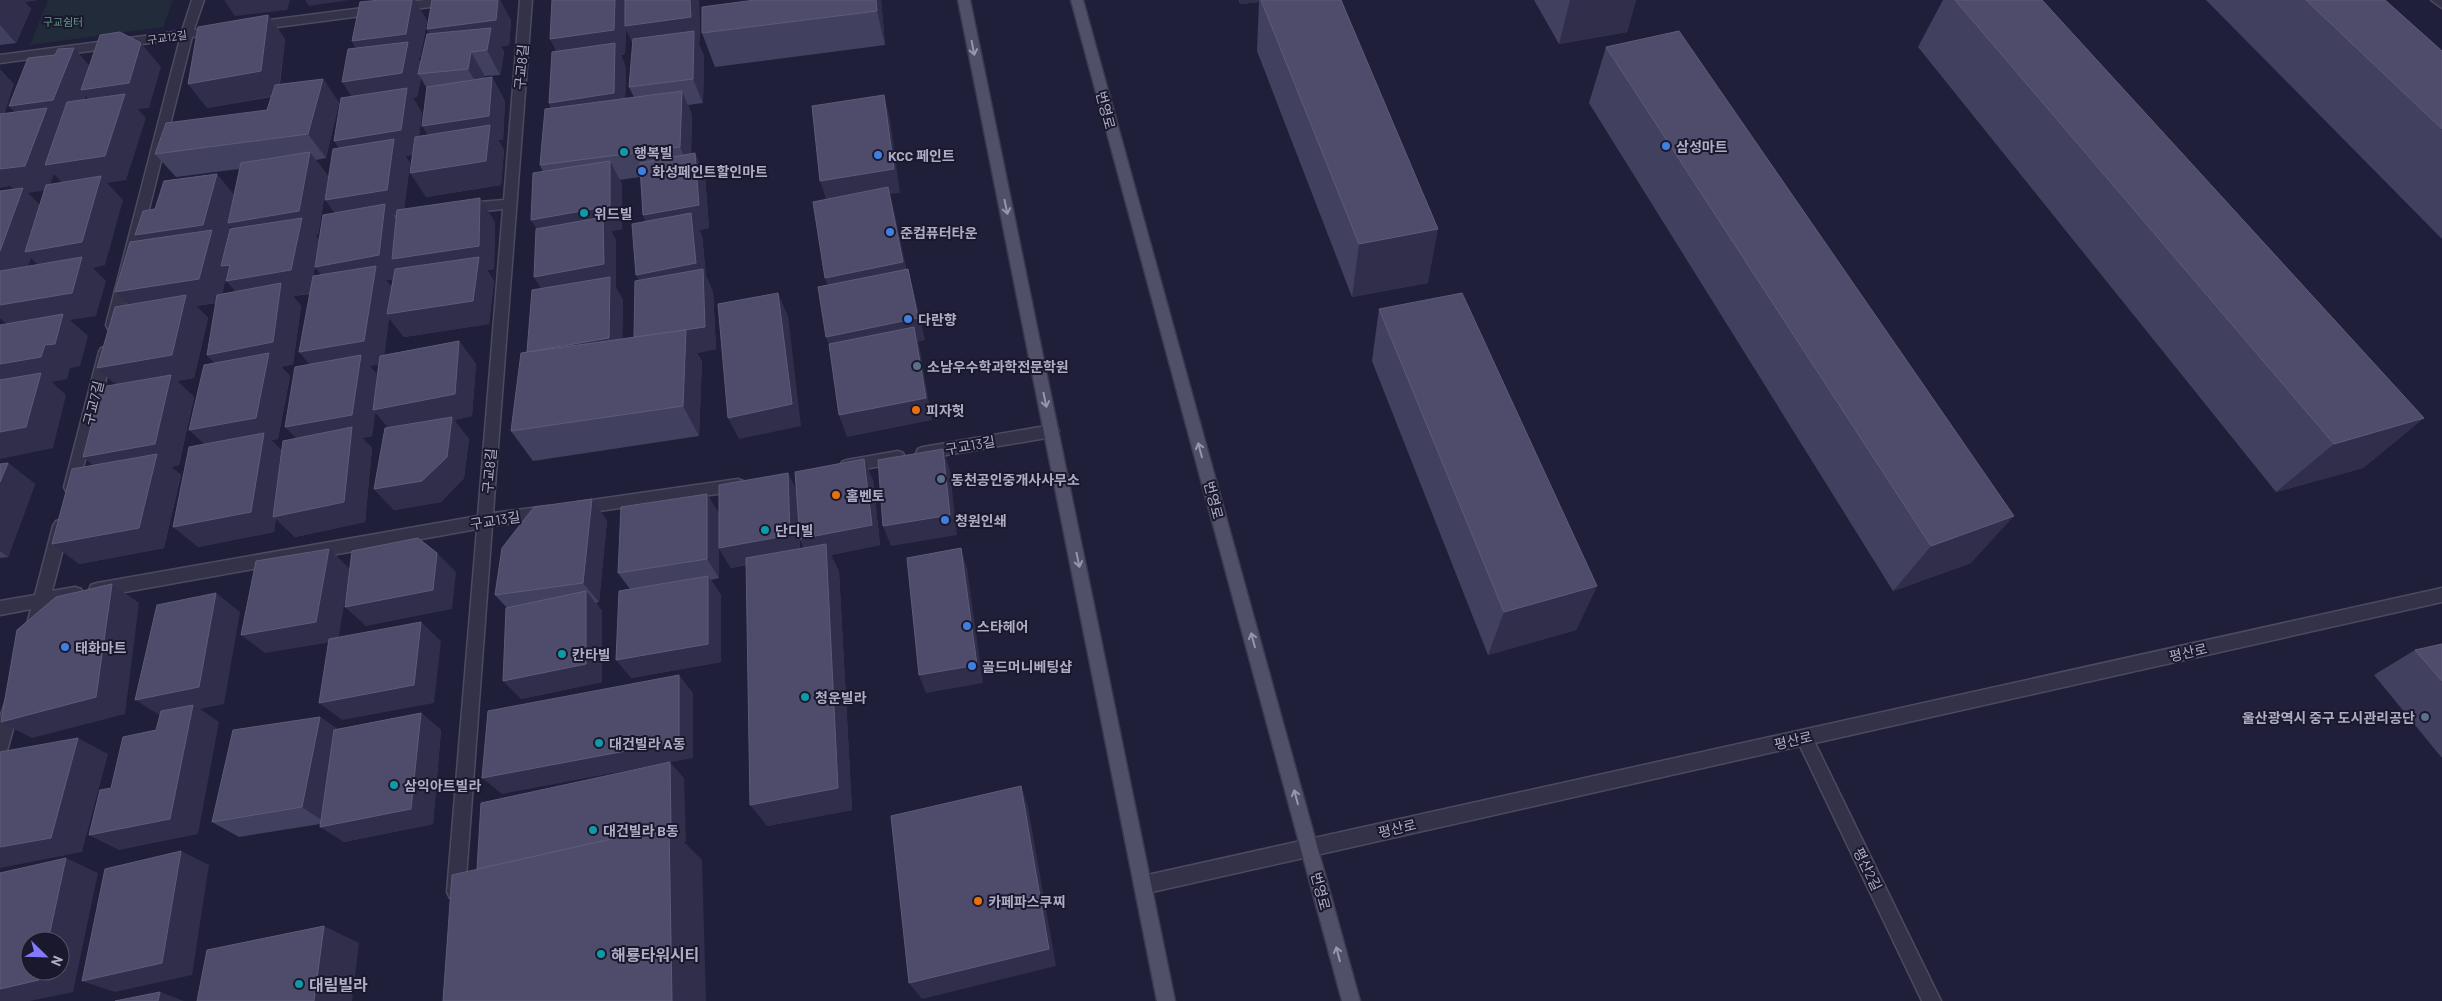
<svg xmlns="http://www.w3.org/2000/svg" width="2442" height="1001" font-family="Barlow,'Noto Sans KR',sans-serif">
	<rect width="100%" height="100%" fill="#201f39"/>
	<path fill="#212b3a" d="M48 0H173L163 27 30 45Z"/>
	<g fill="none" stroke-linecap="round" stroke-linejoin="round">
		<g stroke="#4c4a61" stroke-width="3">
			<g id="minor">
				<path d="M192 0H204L194 29 202 33 200 36 192 37 120 325 118 329H108L106 325 180 39 0 63V55L182 31Z"/>
				<path d="M425 0H459L453 4 254 30 248 26 254 22Z"/>
				<path d="M520 0H532L493 513 548 506 553 508 556 512 553 516 548 518 492 526 465 892 462 898 456 901 450 898 447 892 477 529 97 597 91 595 89 590 91 585 97 583 478 516 503 209 467 213 461 208 467 203 504 200Z"/>
				<path d="M2431 0H2442V8Z"/>
				<path d="M106 347 111 348 113 352 78 487 76 491 71 493 66 491 64 487 99 352 101 348Z"/>
				<path d="M1052 425 1057 427 1059 431 1057 435 1052 437 923 459 918 457 916 453 918 449 923 447Z"/>
				<path d="M898 451 903 453 905 457 903 461 898 463 847 472 842 470 840 466 842 462 847 460Z"/>
				<path d="M738 479 743 481 745 485 743 489 738 491 578 514 573 512 570 508 573 504 578 502Z"/>
				<path d="M61 520 66 521 69 526 52 591 75 587 81 589 83 594 81 599 48 606 39 637 33 639 27 637 25 632 31 609 0 615V601L35 595 53 526 56 521Z"/>
				<path d="M2442 588V602L1815 743 1941 1001H1922L1800 746 1143 894 1137 891 1134 885 1137 879 1143 876Z"/>
				<path d="M12 697 18 700 20 705 8 747 6 753 0 755V718L6 700Z"/>
			</g>
		</g>
		<g stroke="#3a3950" stroke-width="3">
			<g id="major">
				<path d="M958 0H970L1175 1001H1157Z"/>
				<path d="M1071 0H1083L1360 1001H1342Z"/>
			</g>
		</g>
		<use href="#minor" fill="#343249" fill-rule="evenodd"/>
		<use href="#major" fill="#515069" fill-rule="evenodd"/>
	</g>
	<g fill="#42405f" fill-rule="evenodd">
		<path d="M0 0H37L25 2 31 9 16 43 0 45Z"/>
		<path d="M380 0H415L427 21 420 58H418L421 63 430 34 427 29 432 0H500L511 21 509 45 501 46 504 52 500 75 485 76V78L492 77 505 101 503 140H498L504 150 501 185 426 197 412 155 405 156 410 163 404 209 495 222 494 269 487 270 494 281 489 324 404 337 389 318 384 355 459 341 476 364 472 416 454 420 469 439 464 478 441 502 394 510 374 489 388 427 375 412 372 436 362 438 372 448 365 522 295 537 276 519 274 532 198 547 205 444 215 363 207 355 216 303 196 306 208 318 194 378 177 381 194 397 179 465 171 467 181 475 164 548 79 564 93 465 116 384 97 368 128 305 141 241 155 209 234 194 239 169 176 177 155 154 267 110 271 97 207 108 268 15 285 39 280 84 323 79 339 103 326 158 316 160 328 176 318 235H315L319 240 334 213 339 148 352 97 356 48 352 41ZM421 78 427 89 428 135 419 136 422 113 413 98 417 97ZM230 225 233 229 226 246 225 245ZM316 263 315 267 322 275 313 276ZM227 273 236 292 222 294ZM393 279 391 287 386 280ZM310 294 299 352 310 364 296 438 281 450 271 440 278 439 290 376 281 367 293 364 301 306 293 296ZM378 364 377 375 370 366Z"/>
		<path d="M552 0H699L700 41 698 42 704 56 703 103 688 105 692 115 691 154 695 153 705 177 709 228 699 230 702 236 706 276 713 292 716 349 697 353 702 361 699 436 533 461 511 431 541 288 537 228 531 220 543 172 540 165 551 108 549 103 556 52ZM626 29 633 44 629 87 634 97 625 98 626 68 621 55 625 54ZM640 177 643 215 646 222 639 280 634 337 622 339 623 300 616 288V240L611 231 622 229V184L619 180Z"/>
		<path d="M881 0 885 45 715 67 702 33Z"/>
		<path d="M1239 0H1341L1428 283 1352 297 1257 51 1259 2 1240 4Z"/>
		<path d="M1534 0H1636L1627 32 1559 44Z"/>
		<path d="M1943 0H2042L2424 418 2363 468 2276 492 1918 47Z"/>
		<path d="M2206 0H2385L2442 51V239Z"/>
		<path d="M1606 47 1971 563 1893 591 1589 103Z"/>
		<path d="M1379 309 1597 586 1576 630 1488 655 1372 361Z"/>
		<path d="M8 463 35 484 8 557 0 558V464Z"/>
		<path d="M873 480 880 545 831 555 839 572 852 810 767 826 747 565 731 568 719 548V525V578L711 580 721 595V662L631 678 630 589 618 573 707 494 719 514 797 491ZM799 532 800 539 804 548H800Z"/>
		<path d="M607 520 599 602 596 603 602 611V682L521 699 507 608 495 595Z"/>
		<path d="M2442 644V758L2374 675 2415 650Z"/>
		<path d="M421 713 441 730 433 824 344 842 320 824 239 837 212 822 320 717 337 729Z"/>
	</g>
	<g fill="#302e4b" fill-rule="evenodd">
		<path d="M0 0H37L25 2 31 9 16 43 0 25Z"/>
		<path d="M224 0H290L287 10 235 16Z"/>
		<path d="M305 0H349L309 6Z"/>
		<path d="M412 0H415L427 21 420 58H418L423 66 418 74 421 78 417 97 413 98 422 113 417 154 405 156 410 163 404 213 393 215 402 228 480 198 495 222 494 269 487 270 494 281 489 324 404 337 389 318 383 364 370 366 379 377 459 341 476 364 472 416 454 420 469 439 464 478 441 502 394 510 374 489 392 432 375 412 372 436 362 438 372 448 365 522 295 537 276 519 274 532 198 547 173 527 212 451 189 430 229 377 207 355 247 304 226 281 233 280 227 273 220 302 196 306 208 318 194 378 177 381 194 397 179 465 171 467 181 475 164 548 79 564 52 544 108 478 83 457 122 390 97 368 138 315 115 292 157 258 135 235 217 174 237 198 310 152 328 176 318 235H315L320 241 310 293 293 296 301 306 293 364 281 367 290 376 278 439 271 440 285 454 306 448 285 427 319 375 299 352 334 290 315 267 342 223 325 200 351 165 334 141 358 106 342 82 367 65 352 41ZM230 225 248 246 232 254 225 245ZM398 268 409 282 393 289 386 280 397 279Z"/>
		<path d="M498 0H500L511 21 509 45 501 46 504 52 500 75 487 50 442 54 427 29Z"/>
		<path d="M615 0H699L700 41 698 42 704 56 703 103 693 79 635 50 626 29 625 54 621 55 626 68 625 118 561 127 549 103 562 63 550 39Z"/>
		<path d="M876 0H881L885 45 877 11Z"/>
		<path d="M1240 0H1259V2L1240 4Z"/>
		<path d="M1570 0H1636L1627 32 1559 44Z"/>
		<path d="M268 15 285 39 278 95 207 108 188 84Z"/>
		<path d="M141 43 161 67 149 108 138 109 146 118 126 180 107 183 123 200 105 265 93 268 106 281 96 316 70 320 88 336 80 366 70 368 67 379 52 382 66 395 53 448 0 459V364L13 330 0 318V288L49 275 31 258 22 282 0 285V251L18 194 10 186 0 188V164L32 131 9 106 74 48 95 72ZM86 96 102 115 75 125ZM54 174 68 189 47 212 28 193 48 190Z"/>
		<path d="M471 52 485 76 482 93 468 69Z"/>
		<path d="M0 69 14 84 0 128Z"/>
		<path d="M492 77 505 101 503 140H498L504 150 501 185 426 197 410 173 438 150 422 126Z"/>
		<path d="M323 79 339 103 326 158 308 134Z"/>
		<path d="M682 91 692 115 690 171 680 147Z"/>
		<path d="M884 95 890 119 900 193 890 194 894 211 910 285 833 301 825 278 828 205 820 181Z"/>
		<path d="M695 153 705 177 709 228 699 230 702 236 706 276 713 292 716 349 697 353 702 361 699 436 683 406 648 298 636 275 654 239 643 215Z"/>
		<path d="M610 161 622 184V229L611 231 616 240V288L623 300 622 361 542 374 548 300 534 277 545 243 531 220Z"/>
		<path d="M1438 229 1428 283 1352 297 1359 244Z"/>
		<path d="M908 269 914 292 925 340 918 342 920 350 932 420 847 437 839 415 835 360 826 337Z"/>
		<path d="M778 293 788 316 801 426 739 439 728 418Z"/>
		<path d="M2424 418 2363 468 2276 492 2334 444Z"/>
		<path d="M943 449 950 470 957 535 891 546 883 526Z"/>
		<path d="M864 459 873 480 880 545 831 555 839 572 852 810 767 826 750 805 810 559 800 539Z"/>
		<path d="M8 463 35 484 8 557 0 551V482Z"/>
		<path d="M788 473 798 493 800 555 731 568 719 548Z"/>
		<path d="M707 494 719 514V578L707 559Z"/>
		<path d="M592 499 607 520 599 602 583 583Z"/>
		<path d="M2014 516 1971 563 1893 591 1931 546Z"/>
		<path d="M961 548 967 568 983 683 926 693 919 675Z"/>
		<path d="M329 549 350 569 338 641 265 653 241 635Z"/>
		<path d="M437 553 456 572 452 609 366 626 345 607Z"/>
		<path d="M708 576 721 595V662L631 678 616 660Z"/>
		<path d="M112 584 139 603 125 714 32 738 1 722Z"/>
		<path d="M1597 586 1576 630 1488 655 1504 612Z"/>
		<path d="M586 591 602 611V682L521 699 503 681Z"/>
		<path d="M216 593 240 612 224 704 200 709 219 722 198 834 119 850 89 835 192 711 163 717 135 700Z"/>
		<path d="M421 622 441 641 434 703 342 720 319 703Z"/>
		<path d="M679 675 693 693V758L502 794 482 778Z"/>
		<path d="M421 713 441 730 433 824 344 842 320 827Z"/>
		<path d="M320 717 343 734 326 823 302 807Z"/>
		<path d="M78 738 108 754 82 852 0 868V847Z"/>
		<path d="M670 762 684 778 686 841 684 842 702 860 706 1001H672L497 884Z"/>
		<path d="M1021 786 1028 807 1056 966 922 999 909 983Z"/>
		<path d="M181 851 209 865 192 975 115 992 82 981Z"/>
		<path d="M66 858 98 873 73 992 30 1001H0V989L41 971H60V941H48Z"/>
		<path d="M324 926 359 943 352 1001H314Z"/>
		<path d="M160 992 184 1001H158Z"/>
	</g>
	<g fill="#4e4c6a" stroke="#5d5b78">
		<path d="M380 0H412L406 34 352 41 360 2Z"/>
		<path d="M432 0H498L496 20 427 29Z"/>
		<path d="M552 0H615L614 30 550 39Z"/>
		<path d="M625 0H690L691 17 625 26Z"/>
		<path d="M755 0H876L877 11 702 33V7Z"/>
		<path d="M1261 0H1341L1438 229 1359 244Z"/>
		<path d="M1955 0H2042L2424 418 2334 444Z"/>
		<path d="M2306 0H2385L2442 51V129Z"/>
		<path d="M268 15 261 71 188 84 198 27Z"/>
		<path d="M491 28 487 50 471 52 468 69 418 74 427 34Z"/>
		<path d="M694 31 693 79 629 87 633 39Z"/>
		<path d="M1679 31 2014 516 1931 546 1606 47Z"/>
		<path d="M120 32 141 43 129 83 81 90 100 35Z"/>
		<path d="M408 42 402 73 342 82 348 49Z"/>
		<path d="M615 43 614 93 549 103 552 52Z"/>
		<path d="M74 48 53 100 9 106 28 58 55 55 58 49Z"/>
		<path d="M492 77 489 116 422 126 427 87Z"/>
		<path d="M323 79 308 134 155 154 166 123 267 110 275 85Z"/>
		<path d="M407 88 401 130 334 141 341 98Z"/>
		<path d="M682 91 680 147 540 165 545 109Z"/>
		<path d="M125 94 105 156 45 165 67 102Z"/>
		<path d="M884 95 894 169 820 181 812 106Z"/>
		<path d="M47 108 25 166 0 169V114Z"/>
		<path d="M490 125 486 161 410 173 415 137Z"/>
		<path d="M394 139 387 190 325 200 333 149Z"/>
		<path d="M310 152 299 211 228 223 241 163Z"/>
		<path d="M695 153 699 205 643 215 640 163Z"/>
		<path d="M610 161V206L531 220 533 173Z"/>
		<path d="M217 174 203 225 135 235 143 211 155 209 164 181Z"/>
		<path d="M101 176 82 242 25 252 46 185Z"/>
		<path d="M888 187 903 262 825 278 813 202Z"/>
		<path d="M23 188 0 251V191Z"/>
		<path d="M480 198 479 246 392 259 397 210Z"/>
		<path d="M385 204 379 255 315 267 323 215Z"/>
		<path d="M691 213 696 263 636 275 632 224Z"/>
		<path d="M603 217 604 264 534 277 536 229Z"/>
		<path d="M302 218 291 270 226 281 230 265 221 266 230 229Z"/>
		<path d="M212 230 199 279 115 292 130 242Z"/>
		<path d="M82 257 72 293 0 305V271Z"/>
		<path d="M479 257 473 301 387 314 395 269Z"/>
		<path d="M376 266 364 341 299 352 313 276Z"/>
		<path d="M703 269 705 327 634 337 635 281Z"/>
		<path d="M908 269 918 318 826 337 818 287Z"/>
		<path d="M610 277 609 338 527 352 532 290Z"/>
		<path d="M281 283 273 342 207 355 217 295Z"/>
		<path d="M778 293 792 404 728 418 718 304Z"/>
		<path d="M1462 293 1597 586 1504 612 1379 309Z"/>
		<path d="M186 295 172 355 97 368 115 307Z"/>
		<path d="M63 314 55 344 45 345 41 357 0 364V325Z"/>
		<path d="M914 327 926 398 839 415 829 344Z"/>
		<path d="M686 330 683 406 511 431 521 353Z"/>
		<path d="M459 341 455 394 373 410 380 356Z"/>
		<path d="M269 353 256 418 189 430 204 365Z"/>
		<path d="M361 355 352 415 285 427 295 367Z"/>
		<path d="M41 373 26 427 0 432V380Z"/>
		<path d="M171 375 155 444 83 457 101 387Z"/>
		<path d="M452 417 447 457 422 481 374 489 385 428Z"/>
		<path d="M352 427 344 502 273 517 283 441Z"/>
		<path d="M264 433 251 512 173 527 189 447Z"/>
		<path d="M943 449 950 515 883 526 878 460Z"/>
		<path d="M157 454 139 528 52 544 72 469Z"/>
		<path d="M864 459 872 525 800 539 795 472Z"/>
		<path d="M8 463 0 482V464Z"/>
		<path d="M788 473 790 535 719 548V485Z"/>
		<path d="M707 494V559L618 573 621 507Z"/>
		<path d="M592 499 583 583 495 595 502 548 534 507Z"/>
		<path d="M418 538 437 553 433 590 345 607 352 551Z"/>
		<path d="M826 544 838 788 750 805 746 558Z"/>
		<path d="M961 548 977 665 919 675 907 558Z"/>
		<path d="M329 549 316 622 241 635 256 561Z"/>
		<path d="M708 576V644L616 660 619 591Z"/>
		<path d="M112 584 96 697 1 722 17 630 56 597Z"/>
		<path d="M586 591V664L503 681 506 608Z"/>
		<path d="M216 593 199 687 135 700 157 605Z"/>
		<path d="M421 622 414 685 319 703 329 639Z"/>
		<path d="M2442 644V681L2415 650Z"/>
		<path d="M679 675V741L482 778 488 711Z"/>
		<path d="M193 705 170 819 89 835 100 790 111 788 123 737 156 730 161 711Z"/>
		<path d="M421 713 411 809 320 827 334 730Z"/>
		<path d="M320 717 302 807 212 822 233 730Z"/>
		<path d="M78 738 51 838 0 847V752Z"/>
		<path d="M670 762 671 827H670L669 826 477 869 481 803Z"/>
		<path d="M1021 786 1049 949 909 983 891 816Z"/>
		<path d="M669 826 672 1001H443L452 875Z"/>
		<path d="M181 851 162 963 82 981 105 869Z"/>
		<path d="M66 858 48 941H30V971H41L39 980 0 989V873Z"/>
		<path d="M324 926 314 1001H197L207 950Z"/>
		<path d="M160 992 158 1001H115Z"/>
	</g>
	<defs><path id="oneway-shaft" d="M-6 0H5M1.5-3L5.5 0L1.5 3" fill="none" stroke-width="1.6" stroke-linecap="round" stroke-linejoin="round" transform="scale(1.25)"/></defs>
	<g stroke="#9896af">
		<use href="#oneway-shaft" transform="translate(973 48) rotate(79)"/>
		<use href="#oneway-shaft" transform="translate(1006 207) rotate(78)"/>
		<use href="#oneway-shaft" transform="translate(1045 400) rotate(78)"/>
		<use href="#oneway-shaft" transform="translate(1200 450) rotate(-105)"/>
		<use href="#oneway-shaft" transform="translate(1078 560) rotate(78)"/>
		<use href="#oneway-shaft" transform="translate(1253 640) rotate(-105)"/>
		<use href="#oneway-shaft" transform="translate(1296 797) rotate(-105)"/>
		<use href="#oneway-shaft" transform="translate(1338 954) rotate(-105)"/>
	</g>
	<g fill="#3f7fe0" stroke="#19182d" stroke-width="2">
		<circle cx="1666" cy="146" r="5"/>
		<circle cx="878" cy="155" r="5"/>
		<circle cx="642" cy="171" r="5"/>
		<circle cx="890" cy="232" r="5"/>
		<circle cx="908" cy="319" r="5"/>
		<circle cx="945" cy="520" r="5"/>
		<circle cx="967" cy="626" r="5"/>
		<circle cx="65" cy="647" r="5"/>
		<circle cx="972" cy="666" r="5"/>
	</g>
	<g fill="#0f9aa8" stroke="#19182d" stroke-width="2">
		<circle cx="624" cy="152" r="5"/>
		<circle cx="584" cy="213" r="5"/>
		<circle cx="765" cy="530" r="5"/>
		<circle cx="562" cy="654" r="5"/>
		<circle cx="805" cy="697" r="5"/>
		<circle cx="599" cy="743" r="5"/>
		<circle cx="394" cy="785" r="5"/>
		<circle cx="593" cy="830" r="5"/>
		<circle cx="601" cy="954" r="5"/>
		<circle cx="299" cy="984" r="5"/>
	</g>
	<g fill="#5c6f8a" stroke="#19182d" stroke-width="2">
		<circle cx="917" cy="366" r="5"/>
		<circle cx="941" cy="479" r="5"/>
		<circle cx="2425" cy="717" r="5"/>
	</g>
	<g fill="#e8710a" stroke="#19182d" stroke-width="2">
		<circle cx="916" cy="410" r="5"/>
		<circle cx="836" cy="495" r="5"/>
		<circle cx="978" cy="901" r="5"/>
	</g>
	<g text-anchor="middle" dominant-baseline="central" stroke-width="4" stroke-linejoin="round" paint-order="stroke">
		<g font-size="11" fill="#639888" stroke="#19182d">
			<text x="63" y="21">구교쉼터</text>
		</g>
		<g font-size="11" fill="#afadc6" stroke="#19182d">
			<text transform="translate(167 37) rotate(-8)">구교12길</text>
		</g>
		<g font-size="14" fill="#afadc6" stroke="#19182d">
			<text transform="translate(521 67) rotate(-85)">구교8길</text>
			<text transform="translate(1106 110) rotate(75)">번영로</text>
			<text transform="translate(93 403) rotate(-76)">구교7길</text>
			<text transform="translate(970 445) rotate(-10)">구교13길</text>
			<text transform="translate(489 471) rotate(-85)">구교8길</text>
			<text transform="translate(1214 500) rotate(75)">번영로</text>
			<text transform="translate(495 520) rotate(-9)">구교13길</text>
			<text transform="translate(2188 652) rotate(-13)">평산로</text>
			<text transform="translate(1793 740) rotate(-13)">평산로</text>
			<text transform="translate(1397 828) rotate(-13)">평산로</text>
			<text transform="translate(1868 869) rotate(64)">평산2길</text>
			<text transform="translate(1321 891) rotate(75)">번영로</text>
		</g>
		<g font-size="14" font-weight="bold" fill="#afadc6" stroke="#19182d" text-anchor="start">
			<text x="1676" y="146">삼성마트</text>
			<text x="634" y="152">행복빌</text>
			<text x="888" y="155">KCC 페인트</text>
			<text x="652" y="171">화성페인트할인마트</text>
			<text x="594" y="213">위드빌</text>
			<text x="900" y="232">준컴퓨터타운</text>
			<text x="918" y="319">다란향</text>
			<text x="927" y="366">소남우수학과학전문학원</text>
			<text x="926" y="410">피자헛</text>
			<text x="951" y="479">동천공인중개사사무소</text>
			<text x="846" y="495">홈벤토</text>
			<text x="955" y="520">청원인쇄</text>
			<text x="775" y="530">단디빌</text>
			<text x="977" y="626">스타헤어</text>
			<text x="75" y="647">태화마트</text>
			<text x="572" y="654">칸타빌</text>
			<text x="982" y="666">골드머니베팅샵</text>
			<text x="815" y="697">청운빌라</text>
			<text x="2415" y="717" text-anchor="end">울산광역시 중구 도시관리공단</text>
			<text x="609" y="743">대건빌라 A동</text>
			<text x="404" y="785">삼익아트빌라</text>
			<text x="603" y="830">대건빌라 B동</text>
			<text x="988" y="901">카페파스쿠찌</text>
		</g>
		<g font-size="16" font-weight="bold" fill="#afadc6" stroke="#19182d" text-anchor="start">
			<text x="611" y="954">해룡타워시티</text>
			<text x="309" y="984">대림빌라</text>
		</g>
	</g>
	<g transform="translate(45 956) rotate(113)"><circle r="24" fill="#19182d" stroke="#55546a"/>
	<path d="M0-4L9 19L0 12L-9 19Z" fill="#8479fe"/>
	<text y="-8" font-size="14" font-weight="bold" text-anchor="middle" fill="#afadc6">N</text>
	</g>
</svg>
